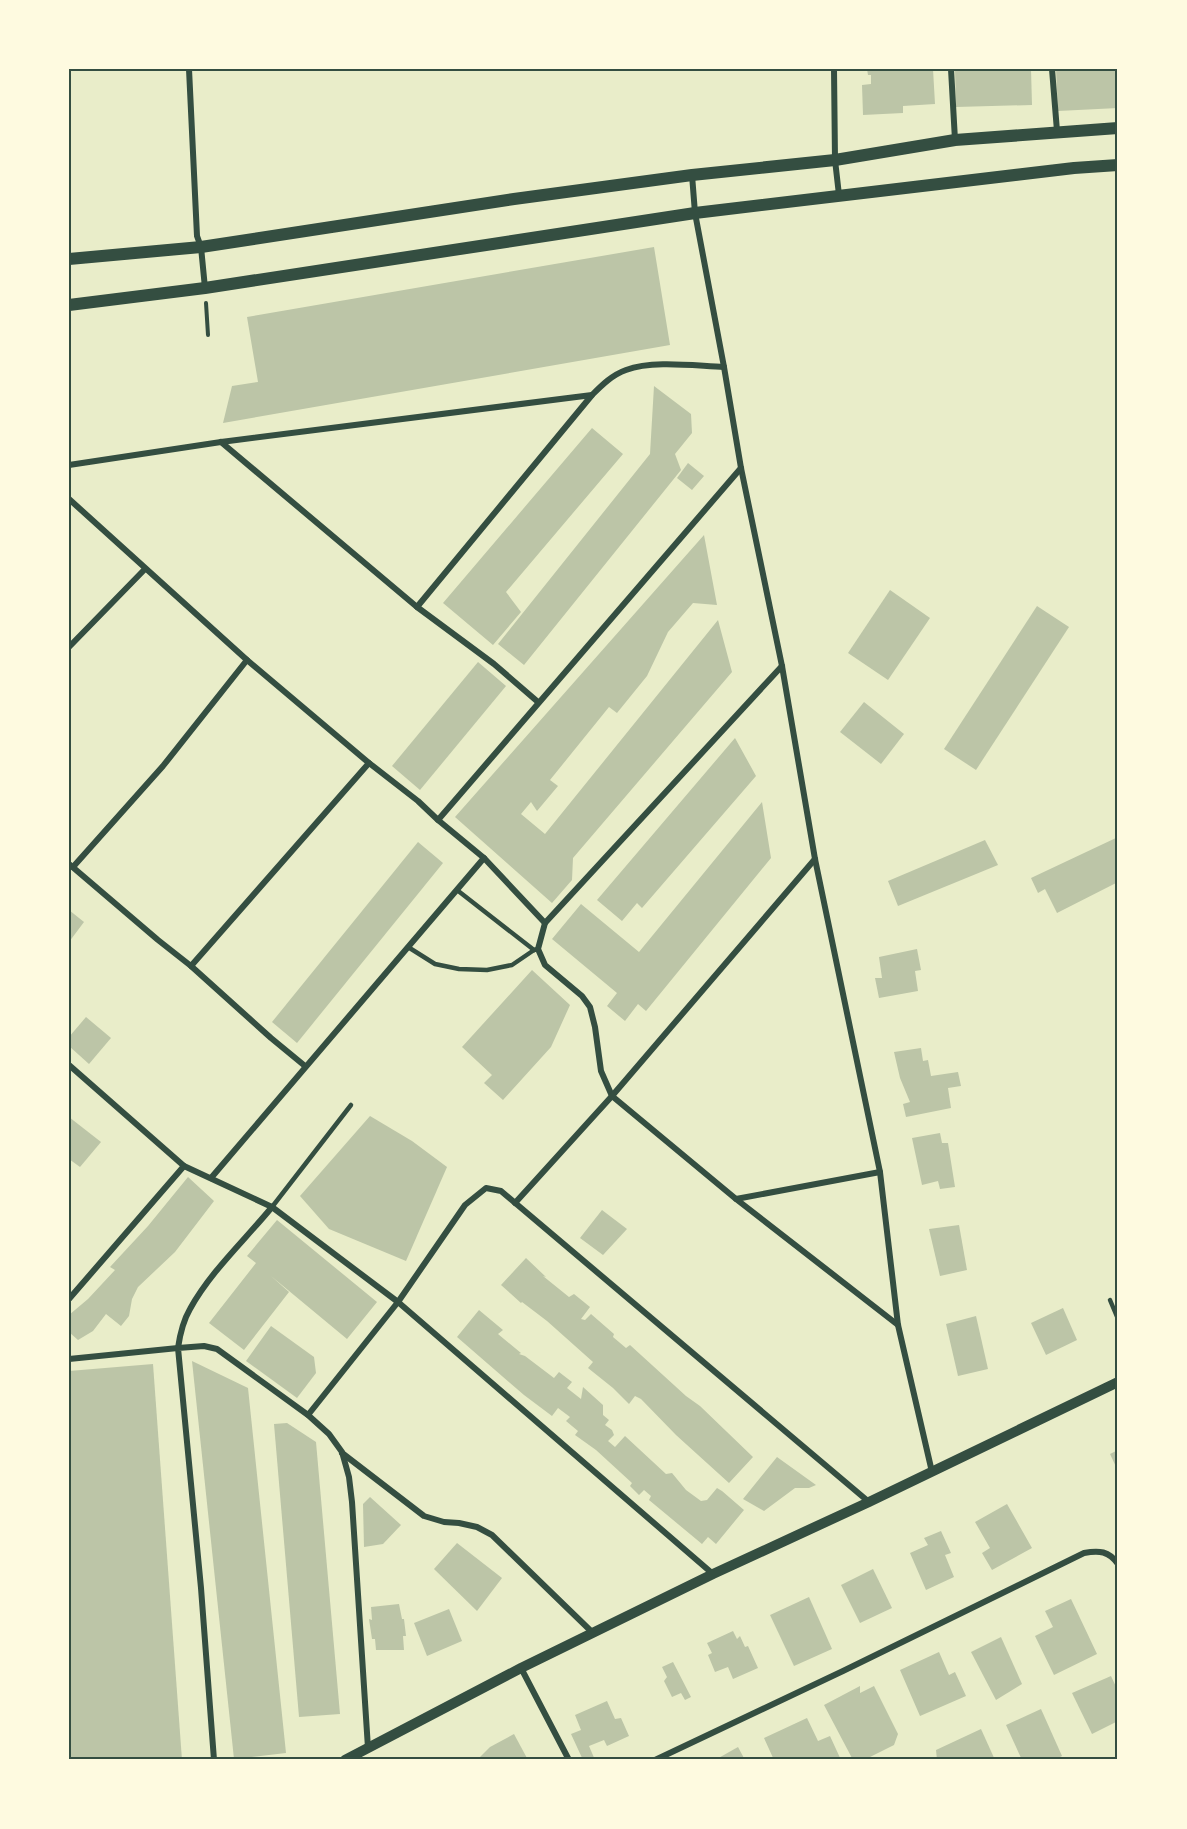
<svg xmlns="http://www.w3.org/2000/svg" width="1187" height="1829" font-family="'Open Sans',sans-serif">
	<rect width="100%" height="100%" fill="#e9edc9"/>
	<g fill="#bcc5a7">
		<path d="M867 69H933L935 104 903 106V113L863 115 862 85 871 84V75H868Z"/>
		<path d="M955 69H1031L1032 105 956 107Z"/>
		<path d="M1056 69H1118V108L1058 111Z"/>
		<path d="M654 247 670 345 223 423 232 386 258 382 247 317Z"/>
		<path d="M654 386 691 414 692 433 675 454 681 470 524 665 498 644 650 454Z"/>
		<path d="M592 428 623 454 506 592 521 612 493 645 443 603Z"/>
		<path d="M688 463 704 476 692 490 677 478Z"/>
		<path d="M704 535 717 605 693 603 668 632 647 676 617 713 609 707 550 780 558 786 537 811 531 802 521 814 545 834 718 620 732 672 573 858 572 880 552 903 455 817Z"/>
		<path d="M890 590 930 618 888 680 848 653Z"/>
		<path d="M1037 606 1069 627 976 770 944 749Z"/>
		<path d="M478 662 506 686 420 790 392 766Z"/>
		<path d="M864 702 904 734 881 764 840 732Z"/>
		<path d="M735 738 756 776 642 908 637 903 622 921 597 900Z"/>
		<path d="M762 802 771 858 646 1011 638 1004 625 1021 607 1006 617 993 552 939 581 904 639 952Z"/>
		<path d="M1118 837V882L1057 913 1045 889 1038 893 1031 878Z"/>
		<path d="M985 840 998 865 898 906 888 881Z"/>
		<path d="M418 842 443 863 297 1043 272 1022Z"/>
		<path d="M69 910 84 922 69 942Z"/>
		<path d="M917 949 921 970 915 971 918 991 879 998 875 978H882L879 957Z"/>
		<path d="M532 970 570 1005 551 1047 503 1100 484 1083 492 1075 462 1047Z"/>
		<path d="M86 1017 111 1038 89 1064 69 1046V1037Z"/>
		<path d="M921 1048 923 1061 928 1060 931 1076 958 1072 961 1086 948 1088 951 1108 906 1117 903 1104 910 1102 900 1078 894 1052Z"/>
		<path d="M370 1116 412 1141 447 1167 406 1261 329 1229 300 1196Z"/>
		<path d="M69 1117 101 1142 80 1167 69 1159Z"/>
		<path d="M940 1133 942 1143H948L955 1187 940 1189 938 1181 922 1185 912 1138Z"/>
		<path d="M188 1177 214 1201 175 1252 138 1287 132 1299 129 1316 121 1326 106 1314 93 1331 78 1340 69 1332V1315L88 1299 115 1270 110 1267 148 1226Z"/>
		<path d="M602 1210 627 1229 603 1255 580 1238Z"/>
		<path d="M277 1220 377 1302 347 1339 271 1276 289 1292 244 1350 209 1323 256 1263 247 1256Z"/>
		<path d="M959 1225 967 1270 940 1276 929 1229Z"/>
		<path d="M526 1258 546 1277 543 1276 569 1297 574 1294 590 1307 581 1319 585 1320 591 1314 614 1334 613 1337 626 1348 630 1345 686 1396 700 1406 753 1457 729 1483 676 1435 641 1399 635 1396 629 1404 613 1388 588 1368 593 1362 547 1321 522 1302 521 1303 501 1285Z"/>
		<path d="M1063 1308 1077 1340 1046 1355 1031 1323Z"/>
		<path d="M479 1310 503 1330 498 1334 521 1353 519 1354 525 1356 554 1378 559 1372 572 1382 567 1388 581 1399 583 1387 603 1405V1415L609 1420 605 1425 612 1430 614 1435 608 1441 615 1447 625 1436 666 1474 672 1473 686 1490 701 1501 707 1500 717 1488 722 1491 744 1510 716 1544 708 1537 702 1544 649 1500 651 1496 644 1490 639 1495 630 1486 632 1483 596 1450 575 1435 578 1431 566 1421 570 1417 558 1408 552 1416 524 1395 457 1337Z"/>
		<path d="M976 1316 988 1369 958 1376 946 1324Z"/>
		<path d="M271 1326 314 1357 316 1373 297 1398 246 1361Z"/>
		<path d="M192 1361 248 1388 286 1753 234 1759Z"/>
		<path d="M153 1364 182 1760H70L69 1371Z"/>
		<path d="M287 1423 316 1442 340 1714 299 1717 274 1424Z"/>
		<path d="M1118 1450V1471L1110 1454Z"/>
		<path d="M777 1457 816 1485 809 1488H795L764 1511 743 1499Z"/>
		<path d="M370 1497 401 1525 383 1544 364 1547 363 1504Z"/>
		<path d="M1007 1504 1032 1548 992 1570 982 1553 990 1548 975 1522Z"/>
		<path d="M941 1531 951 1553 945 1555 954 1577 926 1590 910 1553 928 1545 924 1538Z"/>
		<path d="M457 1543 502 1578 477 1611 434 1569Z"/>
		<path d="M873 1569 892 1608 860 1623 841 1585Z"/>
		<path d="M809 1597 832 1649 794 1666 770 1615Z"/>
		<path d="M1071 1599 1097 1654 1054 1675 1035 1636 1053 1627 1045 1611Z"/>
		<path d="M399 1604 402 1619H404L406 1636H403L404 1650H376L375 1639H372L369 1619 372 1620 371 1607Z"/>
		<path d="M449 1609 462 1641 427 1656 414 1623Z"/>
		<path d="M733 1631 737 1639 740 1636 745 1647 748 1646 758 1668 733 1679 728 1667 715 1672 708 1655 712 1653 707 1643Z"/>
		<path d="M1001 1637 1022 1684 996 1700 971 1652Z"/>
		<path d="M939 1652 949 1675 955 1672 966 1696 920 1716 900 1670Z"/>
		<path d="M673 1662 691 1697 685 1700 681 1693 672 1697 664 1681 667 1677 662 1667Z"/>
		<path d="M1111 1676 1118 1691V1721L1092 1734 1072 1693Z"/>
		<path d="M860 1686V1693L874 1686 898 1734 894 1745 864 1760H853L824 1705Z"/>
		<path d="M607 1701 615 1719 621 1718 629 1736 607 1746 604 1740 589 1746 595 1760H583L571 1734 581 1730 575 1715Z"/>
		<path d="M1041 1709 1062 1756 1054 1760H1022L1006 1725Z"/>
		<path d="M807 1718 818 1741 830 1736 841 1760H774L764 1738Z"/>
		<path d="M981 1729 995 1760H937L936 1750Z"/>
		<path d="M514 1734 528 1760H477L490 1747Z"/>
		<path d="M738 1747 745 1760H715Z"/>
	</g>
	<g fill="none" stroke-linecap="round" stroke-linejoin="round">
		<path stroke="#344e41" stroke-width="4" d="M206 303 208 335"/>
		<g stroke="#344e41" stroke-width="4.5">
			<path d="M457 890 534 950"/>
			<path d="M408 947 435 964 459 969 487 970 512 965 534 950 538 949"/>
			<path d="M272 1207 351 1105"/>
			<path d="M1110 1300 1118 1319"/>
		</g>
		<g stroke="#344e41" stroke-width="6">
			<path d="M189 69 197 236 201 247 205 288"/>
			<path d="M834 69 835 160 839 195"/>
			<path d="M951 69 955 140"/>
			<path d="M1052 69 1057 131"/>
			<path d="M692 175 695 213 724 367 741 468 782 666 815 859 880 1172 898 1325 932 1472"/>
			<path d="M221 442 417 607 494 664 538 702"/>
			<path d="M69 465 221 442 592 395"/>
			<path d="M69 499 247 660 369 763 418 801 438 820 484 858 545 923"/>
			<path d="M417 607 592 395C602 385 612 375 626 370 653 360 695 366 724 367"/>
			<path d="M69 647 145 569"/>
			<path d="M782 666 545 923 538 949 545 965 582 996 590 1007 595 1027 601 1071 612 1096 736 1199 898 1325"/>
			<path d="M438 820 741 468"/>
			<path d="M69 864 158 940 191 966 271 1038 305 1066"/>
			<path d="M73 867 163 766 247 660"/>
			<path d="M191 966 369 763"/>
			<path d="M69 1065 184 1166 272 1207 398 1302 713 1574"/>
			<path d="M211 1178 484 858"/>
			<path d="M736 1199 880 1172"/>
			<path d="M515 1203 612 1096 815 859"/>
			<path d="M69 1299 184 1166"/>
			<path d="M69 1359 178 1348C180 1334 183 1321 190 1309 211 1271 245 1240 272 1207"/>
			<path d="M308 1415 398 1302 465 1205 486 1188 501 1191 869 1502"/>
			<path d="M342 1453 424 1516 444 1522 459 1523 477 1527 492 1535 593 1633"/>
			<path d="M521 1668 569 1760"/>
			<path d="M214 1760 201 1588 178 1348 204 1346 217 1349 308 1415 329 1434 342 1452 349 1477 352 1502 368 1748"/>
			<path d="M655 1760 843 1671 1084 1553C1099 1550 1109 1551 1118 1564"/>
		</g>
		<path stroke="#344e41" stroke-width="10" d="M345 1760 521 1668 713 1574 869 1502 1118 1382"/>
		<g stroke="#344e41" stroke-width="12">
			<path d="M69 259 201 247 514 199 692 175 835 160 955 140 1118 128"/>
			<path d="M69 305 205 288 695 213 1074 168 1118 165"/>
		</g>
	</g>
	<rect width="1187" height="1829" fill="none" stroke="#fefae0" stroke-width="141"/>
	<rect x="70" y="70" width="1046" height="1688" fill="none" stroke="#344e41" stroke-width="2"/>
</svg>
